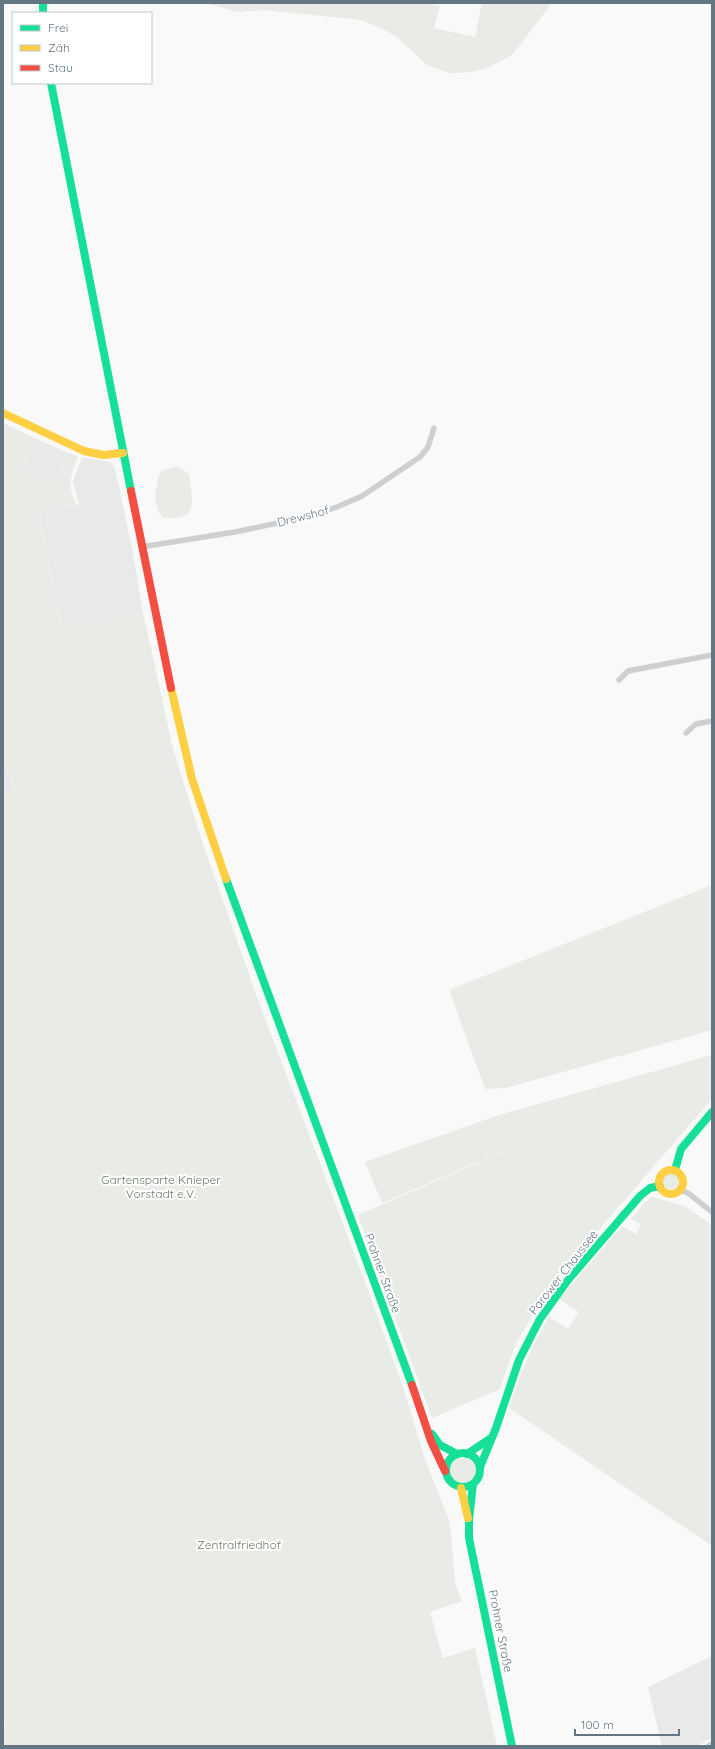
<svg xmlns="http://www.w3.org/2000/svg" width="715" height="1749" font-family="Quicksand,sans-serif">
	<rect width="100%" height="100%" fill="#f9f9f9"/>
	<g fill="#e8e9e9">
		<path d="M39 440 68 453 52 487 22 473Z"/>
		<path d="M82 457 110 462 115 468 132 548 143 612 62 629 39 511 79 504 73 481Z"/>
		<path d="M3 757 15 791 3 795Z"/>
		<path d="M712 1656V1738L697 1746H662L648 1687Z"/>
	</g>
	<g fill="#e8ebe6">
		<path d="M204 3H427L440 6 434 28 475 37 482 3H552L513 54 490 67 472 72 449 73 427 65 397 37 383 29 361 20 264 10 238 12Z"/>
		<path d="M3 423 39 440 23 473 52 487 68 453 78 456C71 475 66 485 76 504L39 511 62 629 143 612 173 749 202 841 257 997 365 1282 402 1384 425 1459 450 1523 455 1583 462 1601 430 1612 443 1658 475 1648 497 1746H3L5 1724 3 1720V795L15 791 3 757Z"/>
		<path d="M177 466 189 474C192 502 201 521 163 518L157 509 155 496 158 477 162 471Z"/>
		<path d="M712 885V1030L506 1088 485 1089 449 990Z"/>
		<path d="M712 1055V1099L551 1285 516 1343 500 1389 432 1418 358 1215 542 1135 382 1203 365 1162 499 1115Z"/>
		<circle cx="671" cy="1181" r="8"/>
		<path d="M652 1197 685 1206 712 1225V1546L509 1408C520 1374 531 1347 549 1317L568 1329 579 1312 559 1299 622 1226 636 1234 641 1225 631 1219 644 1203Z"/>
		<circle cx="463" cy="1471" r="13"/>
	</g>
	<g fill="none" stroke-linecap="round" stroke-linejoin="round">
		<g stroke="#cecfd0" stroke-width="5.5">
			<path d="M141 547 235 532 307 517 337 507 362 496 420 457 428 447 434 428"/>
			<path d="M619 680 628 671 712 655"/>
			<path d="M686 733 696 724 712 721"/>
			<path d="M680 1190 688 1193 712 1212"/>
			<path d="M708 1746 712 1744"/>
		</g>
		<g stroke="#16e098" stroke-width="8">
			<path d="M43 3V13"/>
			<path d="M51 83 131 491"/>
			<path d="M226 879 412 1385"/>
			<path d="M675 1170 681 1149 712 1112"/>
			<path d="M432 1434 440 1445 457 1454"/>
			<circle cx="463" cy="1470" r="17"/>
			<path d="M467 1454 491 1438"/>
			<path d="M480 1467 496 1428 519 1360 540 1319 568 1280 640 1196 650 1188 660 1186"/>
			<path d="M473 1484 469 1520V1538L512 1746"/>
		</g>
		<g stroke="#ffcf43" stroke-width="8">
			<path d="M3 413 84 451 103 455 123 453"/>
			<path d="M171 688 192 779 226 879"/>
			<circle cx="671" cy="1182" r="12"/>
			<path d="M461 1488 468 1518"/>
		</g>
		<g stroke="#f24e42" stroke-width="8">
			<path d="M131 491 171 688"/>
			<path d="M412 1385 431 1441 445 1471"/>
		</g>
	</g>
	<g text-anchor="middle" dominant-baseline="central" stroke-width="4" stroke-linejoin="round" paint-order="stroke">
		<g font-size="12" fill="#657683" stroke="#fff">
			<text transform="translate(303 516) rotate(-14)">Drewshof</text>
			<text transform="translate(563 1272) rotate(-52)">Parower Chaussee</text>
			<text transform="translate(383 1273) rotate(70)">Prohner Straße</text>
			<text transform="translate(501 1631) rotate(79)">Prohner Straße</text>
		</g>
		<g font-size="12" fill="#687a64" stroke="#fff">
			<text x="161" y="1179">Gartensparte Knieper<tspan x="161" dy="14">Vorstadt e.V.</tspan></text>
			<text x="239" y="1544">Zentralfriedhof</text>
		</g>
	</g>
	<rect width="715" height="1749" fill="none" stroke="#657683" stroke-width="8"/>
	<rect x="12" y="12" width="140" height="72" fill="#ffffff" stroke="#c1c8cd"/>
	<rect x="20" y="25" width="20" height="6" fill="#16e098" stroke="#c1c8cd"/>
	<text x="48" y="32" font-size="12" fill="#657683">Frei</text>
	<rect x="20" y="45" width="20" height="6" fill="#ffcf43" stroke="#c1c8cd"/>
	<text x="48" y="52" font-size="12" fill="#657683">Zäh</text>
	<rect x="20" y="65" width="20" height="6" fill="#f24e42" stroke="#c1c8cd"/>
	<text x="48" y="72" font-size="12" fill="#657683">Stau</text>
	<path d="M575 1729v6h104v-6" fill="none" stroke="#657683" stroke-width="2"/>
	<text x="581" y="1729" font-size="12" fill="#657683" stroke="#ffffff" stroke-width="3" paint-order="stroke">100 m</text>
</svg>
